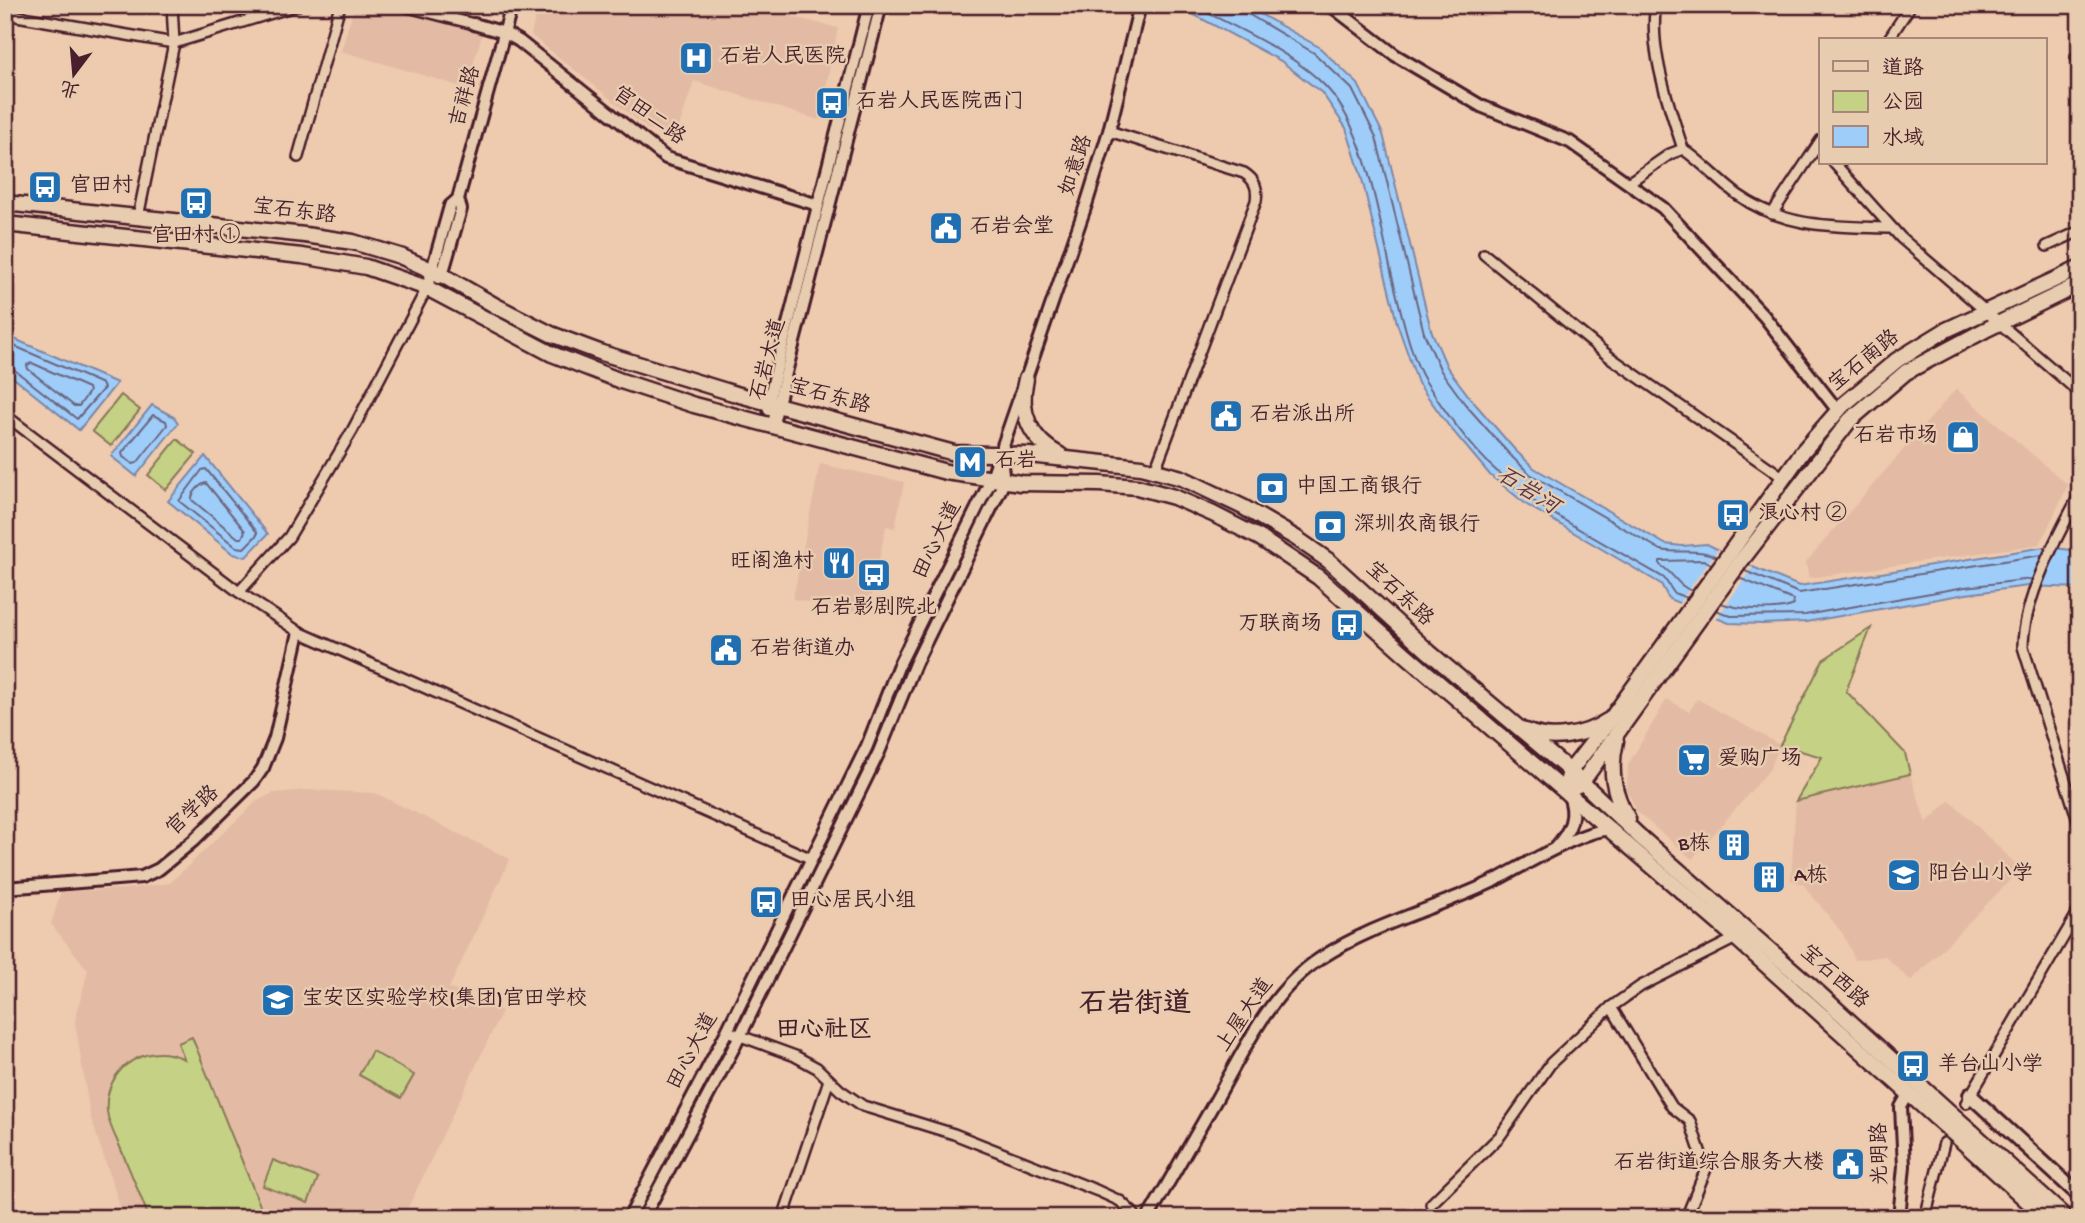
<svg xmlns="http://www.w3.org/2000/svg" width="2085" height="1223" font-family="'Gochi Hand','LXGW WenKai TC',sans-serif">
	<rect width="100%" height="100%" fill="#eecaaf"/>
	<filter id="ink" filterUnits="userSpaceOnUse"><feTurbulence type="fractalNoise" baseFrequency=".0143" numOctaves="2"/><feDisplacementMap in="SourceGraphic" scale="14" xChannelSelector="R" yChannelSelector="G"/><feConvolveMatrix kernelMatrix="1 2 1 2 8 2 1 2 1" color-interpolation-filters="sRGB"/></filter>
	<g filter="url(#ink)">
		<g fill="#e3baa3">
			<path d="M355 5H432L486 21 466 88 341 51Z"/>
			<path d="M538 5H796L793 17 838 28 819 120 694 81 674 142 647 128 531 35Z"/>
			<path d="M1956 389 2068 485 2040 544 1809 578 1806 562Z"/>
			<path d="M820 464 904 482 895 528 886 526 868 614 793 599Z"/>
			<path d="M1667 699 1689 712 1697 699 1780 745 1770 769 1692 859 1637 812 1627 790 1628 765Z"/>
			<path d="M1910 774 1926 823 1950 800 2021 869 1911 981 1885 956 1855 960 1843 934 1803 884 1791 880 1796 801Z"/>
			<path d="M310 790 375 793 510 859 449 988 502 1011 403 1218H124L90 1115 75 1021 88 970 51 924 61 892 125 889 170 883 257 801 273 793Z"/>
		</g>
		<g fill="#c5d185" stroke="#887858" stroke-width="2">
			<path d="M121 395 140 410 111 446 92 431Z"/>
			<path d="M177 439 196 454 166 490 148 475Z"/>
			<path d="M1871 628 1846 691 1905 753 1910 774 1796 801 1822 757 1780 745 1823 660Z"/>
			<path d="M192 1037 265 1218H149C140 1194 130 1171 120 1147 115 1136 108 1123 107 1111 105 1092 115 1070 132 1061 149 1051 167 1051 184 1059L178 1043Z"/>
			<path d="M372 1051 414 1075 401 1098 359 1075Z"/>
			<path d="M273 1160 318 1178 308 1203 263 1186Z"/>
		</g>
		<g fill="#9ecdfa" stroke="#7c87a7" stroke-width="2">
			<path d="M1169 5H1244L1319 47 1358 84 1383 134 1431 330 1447 367 1471 399 1515 450 1534 468 1665 544 1682 546 1707 544 1755 568 1799 586 2045 547 2080 551V588L2028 586 1966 594 1806 622 1763 624 1729 623 1669 599 1661 584 1527 505 1490 475 1448 425 1418 383 1397 323 1361 175 1346 128 1322 93 1281 61 1189 12Z"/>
			<path d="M5 335 117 383 79 430 5 371Z"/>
			<path d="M152 405 174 417 178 423 136 476 111 456Z"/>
			<path d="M205 456 268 534 246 557 233 554 168 501Z"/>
		</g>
		<path fill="#eecaaf" d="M1718 549 1753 567 1715 621 1677 606Z"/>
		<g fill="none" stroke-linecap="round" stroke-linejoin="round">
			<g stroke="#6c657e" stroke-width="2">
				<path d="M1192 5C1234 27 1295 53 1327 88 1367 131 1379 220 1392 276 1400 306 1410 357 1426 382 1453 425 1489 471 1532 500 1574 528 1620 552 1664 578L1674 593 1687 598"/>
				<path d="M1244 5 1248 14 1314 53 1352 89 1376 137 1424 333 1441 371 1465 404 1510 455 1530 474 1661 550C1680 554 1700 548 1717 557"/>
				<path d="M5 342 102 384 104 388 77 419 12 368 5 366"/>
				<path d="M32 363 88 388 89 392 79 406H74L28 369 27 365Z"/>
				<path d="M153 415 166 421 167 425 137 463 133 464 123 457 122 453Z"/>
				<path d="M206 469 257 532V535L244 548 236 547 179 501 202 470Z"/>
				<path d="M206 483 245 531 242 538H238L192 500C191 494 200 484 206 483Z"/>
				<path d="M1745 571 1799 593 2042 555"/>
				<path d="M1692 591C1676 585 1675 574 1660 565V561L1704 560 1711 564"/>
				<path d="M1721 603C1738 610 1778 612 1794 605L1793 600 1739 578"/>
				<path d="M1716 610 1731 616 1805 615 1965 587 2032 579"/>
			</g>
			<g stroke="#4a1f2b" stroke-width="14">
				<g id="minor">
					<path d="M400 5 474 24"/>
					<path d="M1656 5C1648 49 1670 108 1683 149"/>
					<path d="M5 14 174 43 298 5"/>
					<path d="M1888 40 1911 5"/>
					<path d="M2076 57 2080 61"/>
					<path d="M1109 131 1244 173C1255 180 1258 188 1256 201L1155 470"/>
					<path d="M298 157 340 5"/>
					<path d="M1834 163 1901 238 2080 393"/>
					<path d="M1628 183 1670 154 1683 149C1703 163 1719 181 1738 195 1786 229 1835 226 1891 228"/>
					<path d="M1772 214 1821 140"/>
					<path d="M138 217 174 43 172 5"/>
					<path d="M2047 246 2080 231"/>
					<path d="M1484 254 1611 358 1784 478"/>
					<path d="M5 415 239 592 299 632 812 859"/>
					<path d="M2080 494C2057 536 2023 599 2023 647L2080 827"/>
					<path d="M239 592 289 537 352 431 427 288"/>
					<path d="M1611 1007 1672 1107 1690 1121 1706 1169 1686 1218"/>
					<path d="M727 1031 795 1056 817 1068 840 1090 863 1106 954 1134 1098 1191 1120 1201 1134 1214V1218"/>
					<path d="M1966 1103 2080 909"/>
					<path d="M1431 1204 1500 1136 1551 1063 1611 1007 1641 986 1736 938"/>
					<path d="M783 1218 829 1080"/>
					<path d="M1925 1218 1944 1143"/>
				</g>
			</g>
			<g stroke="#4a1f2b" stroke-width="16">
				<g id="tertiary">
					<path d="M1330 5 1395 55 1481 106 1570 142 1663 208 1764 316 1838 411"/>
					<path d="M474 24 505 33 519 41 666 158 818 205"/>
					<path d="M438 278 442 275 461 209 458 199"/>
					<path d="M427 288 450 206 458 199 512 5"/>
					<path d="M769 410 768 403 869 5"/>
					<path d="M772 427 881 5"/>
					<path d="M1555 848C1570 832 1578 815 1568 794"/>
					<path d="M5 888 142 877 159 869 193 841 254 781 263 768 275 738 299 632"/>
					<path d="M629 1218 727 1031 867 746 898 667 991 480 1087 202 1109 131 1140 5"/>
					<path d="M643 1218 740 1036 879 752 915 664 1004 482 1001 457"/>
					<path d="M1148 1218C1171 1178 1194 1138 1217 1098 1245 1048 1271 990 1321 958 1374 923 1439 908 1496 880 1519 868 1589 826 1612 830"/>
					<path d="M1899 1218 1904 1166 1901 1107 1909 1093"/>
				</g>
			</g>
			<g stroke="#4a1f2b" stroke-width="18">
				<path id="secondary" d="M1970 1095 2080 1196"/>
			</g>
			<g stroke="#4a1f2b" stroke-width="19">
				<g id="primary">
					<path d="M5 203 305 235 353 242 400 256 442 275 496 306 551 334 602 353 736 394 954 453 1029 455 1141 467 1182 478 1243 507 1296 538 1329 561 1429 652 1570 771 1638 835 1812 987 1945 1108"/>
					<path d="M5 224 302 256 366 267 427 288 552 354 621 381 694 405 946 472 1021 483 1100 484 1137 487 1174 497 1213 514 1260 538 1318 577 1406 655 1736 938 1936 1118"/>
					<path d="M1026 379C1018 411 1030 440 1060 455"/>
					<path d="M1526 731C1550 742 1585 736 1607 721"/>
					<path d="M1616 741C1609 770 1613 793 1628 819"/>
					<path d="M1568 779 1570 771 1613 716 1803 451 1843 405 1897 360 1946 330 2080 268"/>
					<path d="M1576 786 1582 782 1741 561 1850 420 1906 372 1985 330 2080 284"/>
					<path d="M1972 1132 2066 1218"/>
					<path d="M1963 1142 2046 1218"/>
				</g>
			</g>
			<use href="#minor" stroke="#e7ccaf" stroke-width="9"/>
			<use href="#tertiary" stroke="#e7ccaf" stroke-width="10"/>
			<use href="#secondary" stroke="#e7ccaf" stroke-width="12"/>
			<use href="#primary" stroke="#e7ccaf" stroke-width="14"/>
			<g stroke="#4a1f2b" stroke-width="19" stroke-linecap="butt">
				<g id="primary-bridge">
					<path d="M1945 1108 1972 1132"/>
					<path d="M1936 1118 1963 1142"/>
				</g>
			</g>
			<use href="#primary-bridge" stroke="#e7ccaf" stroke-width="14"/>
		</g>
	</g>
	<defs>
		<g id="hospital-square" transform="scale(1.75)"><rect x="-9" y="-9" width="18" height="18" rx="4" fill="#1f6fb2" stroke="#e7ccaf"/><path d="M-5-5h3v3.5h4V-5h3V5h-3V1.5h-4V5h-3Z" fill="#fff"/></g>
		<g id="bus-square" transform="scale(1.75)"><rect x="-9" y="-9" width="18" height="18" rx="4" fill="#1f6fb2" stroke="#e7ccaf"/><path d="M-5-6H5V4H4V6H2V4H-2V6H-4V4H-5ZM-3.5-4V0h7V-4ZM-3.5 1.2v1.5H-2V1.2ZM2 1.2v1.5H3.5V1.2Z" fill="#fff"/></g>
		<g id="civic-square" transform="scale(1.75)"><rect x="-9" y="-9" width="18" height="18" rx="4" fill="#1f6fb2" stroke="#e7ccaf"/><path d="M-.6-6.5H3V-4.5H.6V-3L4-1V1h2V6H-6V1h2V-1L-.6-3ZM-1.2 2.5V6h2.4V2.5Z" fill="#fff"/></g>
		<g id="shop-square" transform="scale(1.75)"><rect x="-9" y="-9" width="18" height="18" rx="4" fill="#1f6fb2" stroke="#e7ccaf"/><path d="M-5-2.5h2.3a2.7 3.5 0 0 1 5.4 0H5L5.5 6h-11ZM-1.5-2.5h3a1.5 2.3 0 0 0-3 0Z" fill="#fff"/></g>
		<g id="metro-square" transform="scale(1.75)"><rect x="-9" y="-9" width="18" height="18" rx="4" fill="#1f6fb2" stroke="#e7ccaf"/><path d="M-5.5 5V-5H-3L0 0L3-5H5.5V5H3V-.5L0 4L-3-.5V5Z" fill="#fff"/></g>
		<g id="bank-square" transform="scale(1.75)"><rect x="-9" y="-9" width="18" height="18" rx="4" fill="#1f6fb2" stroke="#e7ccaf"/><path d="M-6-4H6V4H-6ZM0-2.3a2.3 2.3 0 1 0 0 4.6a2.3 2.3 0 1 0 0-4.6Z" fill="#fff"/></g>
		<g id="restaurant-square" transform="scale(1.75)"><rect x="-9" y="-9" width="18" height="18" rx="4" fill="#1f6fb2" stroke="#e7ccaf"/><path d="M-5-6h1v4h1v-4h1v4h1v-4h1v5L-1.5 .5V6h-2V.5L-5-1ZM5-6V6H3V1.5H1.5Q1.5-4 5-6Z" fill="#fff"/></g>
		<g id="supermarket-square" transform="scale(1.75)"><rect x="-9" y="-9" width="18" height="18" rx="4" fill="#1f6fb2" stroke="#e7ccaf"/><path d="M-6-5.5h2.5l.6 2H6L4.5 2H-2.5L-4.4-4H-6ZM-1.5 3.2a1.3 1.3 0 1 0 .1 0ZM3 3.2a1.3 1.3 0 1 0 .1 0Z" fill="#fff"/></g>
		<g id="building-square" transform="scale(1.75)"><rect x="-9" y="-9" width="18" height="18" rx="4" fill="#1f6fb2" stroke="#e7ccaf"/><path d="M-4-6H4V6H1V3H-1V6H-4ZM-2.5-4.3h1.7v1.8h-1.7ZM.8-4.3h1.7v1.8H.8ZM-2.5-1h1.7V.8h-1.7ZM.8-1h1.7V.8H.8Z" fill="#fff"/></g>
		<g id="school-square" transform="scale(1.75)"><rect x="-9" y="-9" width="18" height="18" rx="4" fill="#1f6fb2" stroke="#e7ccaf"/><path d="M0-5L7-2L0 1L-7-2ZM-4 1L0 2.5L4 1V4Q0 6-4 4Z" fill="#fff"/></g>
	</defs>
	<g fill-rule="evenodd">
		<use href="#hospital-square" x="696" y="58"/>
		<use href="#bus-square" x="832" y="103"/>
		<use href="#bus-square" x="45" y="187"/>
		<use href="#bus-square" x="196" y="203"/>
		<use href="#civic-square" x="946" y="228"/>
		<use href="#civic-square" x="1226" y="416"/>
		<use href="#shop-square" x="1963" y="437"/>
		<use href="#metro-square" x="970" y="462"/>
		<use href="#bank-square" x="1272" y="488"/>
		<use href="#bus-square" x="1733" y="515"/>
		<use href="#bank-square" x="1330" y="526"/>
		<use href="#restaurant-square" x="839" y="563"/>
		<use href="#bus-square" x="874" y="575"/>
		<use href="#bus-square" x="1347" y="625"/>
		<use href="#civic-square" x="726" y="650"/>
		<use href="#supermarket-square" x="1694" y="760"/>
		<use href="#building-square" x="1734" y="845"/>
		<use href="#school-square" x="1904" y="875"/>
		<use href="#building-square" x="1769" y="877"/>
		<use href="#bus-square" x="766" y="902"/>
		<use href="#school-square" x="278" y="1000"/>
		<use href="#bus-square" x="1913" y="1066"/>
		<use href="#civic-square" x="1848" y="1164"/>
	</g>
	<g text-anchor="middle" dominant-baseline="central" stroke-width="5" stroke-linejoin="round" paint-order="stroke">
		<g font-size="21" fill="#4a1f2b" stroke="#e7ccaf" text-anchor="start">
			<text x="720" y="58">石岩人民医院</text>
			<text x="856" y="103">石岩人民医院西门</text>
			<text x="70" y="187">官田村</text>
			<text x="970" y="228">石岩会堂</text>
			<text x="196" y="237" text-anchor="middle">官田村 ①</text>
			<text x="1250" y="416">石岩派出所</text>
			<text x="1938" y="437" text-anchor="end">石岩市场</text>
			<text x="995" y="462">石岩</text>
			<text x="1296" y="488">中国工商银行</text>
			<text x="1758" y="515">浪心村 ②</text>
			<text x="1354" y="526">深圳农商银行</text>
			<text x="814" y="563" text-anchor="end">旺阁渔村</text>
			<text x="874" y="609" text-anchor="middle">石岩影剧院北</text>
			<text x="1322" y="625" text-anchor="end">万联商场</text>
			<text x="750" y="650">石岩街道办</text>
			<text x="1718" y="760">爱购广场</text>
			<text x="1710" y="845" text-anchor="end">B栋</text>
			<text x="1928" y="875">阳台山小学</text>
			<text x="1794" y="877">A栋</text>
			<text x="790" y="902">田心居民小组</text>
			<text x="302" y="1000">宝安区实验学校(集团)官田学校</text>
			<text x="1938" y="1066">羊台山小学</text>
			<text x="1824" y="1164" text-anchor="end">石岩街道综合服务大楼</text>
		</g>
		<g font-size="21" fill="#4a1f2b" stroke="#e7ccaf">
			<text transform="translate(467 97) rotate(-74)">吉祥路</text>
			<text transform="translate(648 117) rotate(36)">官田二路</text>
			<text transform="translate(1078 166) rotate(-72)">如意路</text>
			<text transform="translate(294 213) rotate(7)">宝石东路</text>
			<text transform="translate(770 360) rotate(-75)">石岩大道</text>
			<text transform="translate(1865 362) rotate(-39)">宝石南路</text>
			<text transform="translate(829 398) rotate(15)">宝石东路</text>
			<text transform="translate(939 541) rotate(-64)">田心大道</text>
			<text transform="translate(1398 595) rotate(43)">宝石东路</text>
			<text transform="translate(194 812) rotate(-43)">官学路</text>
			<text transform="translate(1833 978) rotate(42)">宝石西路</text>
			<text transform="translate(1246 1016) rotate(-56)">上屋大道</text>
			<text transform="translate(694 1052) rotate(-62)">田心大道</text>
			<text transform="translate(1882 1154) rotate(-91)">光明路</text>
		</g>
		<g font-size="23" font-style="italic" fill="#57394a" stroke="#e7ccaf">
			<text transform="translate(1527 492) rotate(32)">石岩河</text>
		</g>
		<g font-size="24" font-weight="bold" fill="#4a1f2b" stroke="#e7ccaf">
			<text x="824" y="1031">田心社区</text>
		</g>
		<g font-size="28" font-weight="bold" fill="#4a1f2b" stroke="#e7ccaf">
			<text x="1135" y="1005">石岩街道</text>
		</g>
	</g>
	<rect width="2085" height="1223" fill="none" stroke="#e7ccaf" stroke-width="28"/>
	<rect x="14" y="14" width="2057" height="1195" fill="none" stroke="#4a1f2b" stroke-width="2.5" filter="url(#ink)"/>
	<rect x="1819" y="38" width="228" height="126" fill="#e7ccaf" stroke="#a8877a" stroke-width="2"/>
	<rect x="1833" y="61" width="35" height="10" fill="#e7ccaf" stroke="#a8877a" stroke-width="2"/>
	<text x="1882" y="74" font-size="21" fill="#4a1f2b">道路</text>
	<rect x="1833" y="91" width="35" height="21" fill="#c5d185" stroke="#a8877a" stroke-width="2"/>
	<text x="1882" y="108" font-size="21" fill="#4a1f2b">公园</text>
	<rect x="1833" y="126" width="35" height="21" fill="#9ecdfa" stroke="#a8877a" stroke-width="2"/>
	<text x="1882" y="144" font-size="21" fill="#4a1f2b">水域</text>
	<g transform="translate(74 74) rotate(196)" stroke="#e7ccaf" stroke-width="5" paint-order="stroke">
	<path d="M0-5L12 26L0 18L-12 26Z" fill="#4a1f2b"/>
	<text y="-10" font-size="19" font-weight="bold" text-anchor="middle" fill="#4a1f2b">北</text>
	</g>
</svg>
